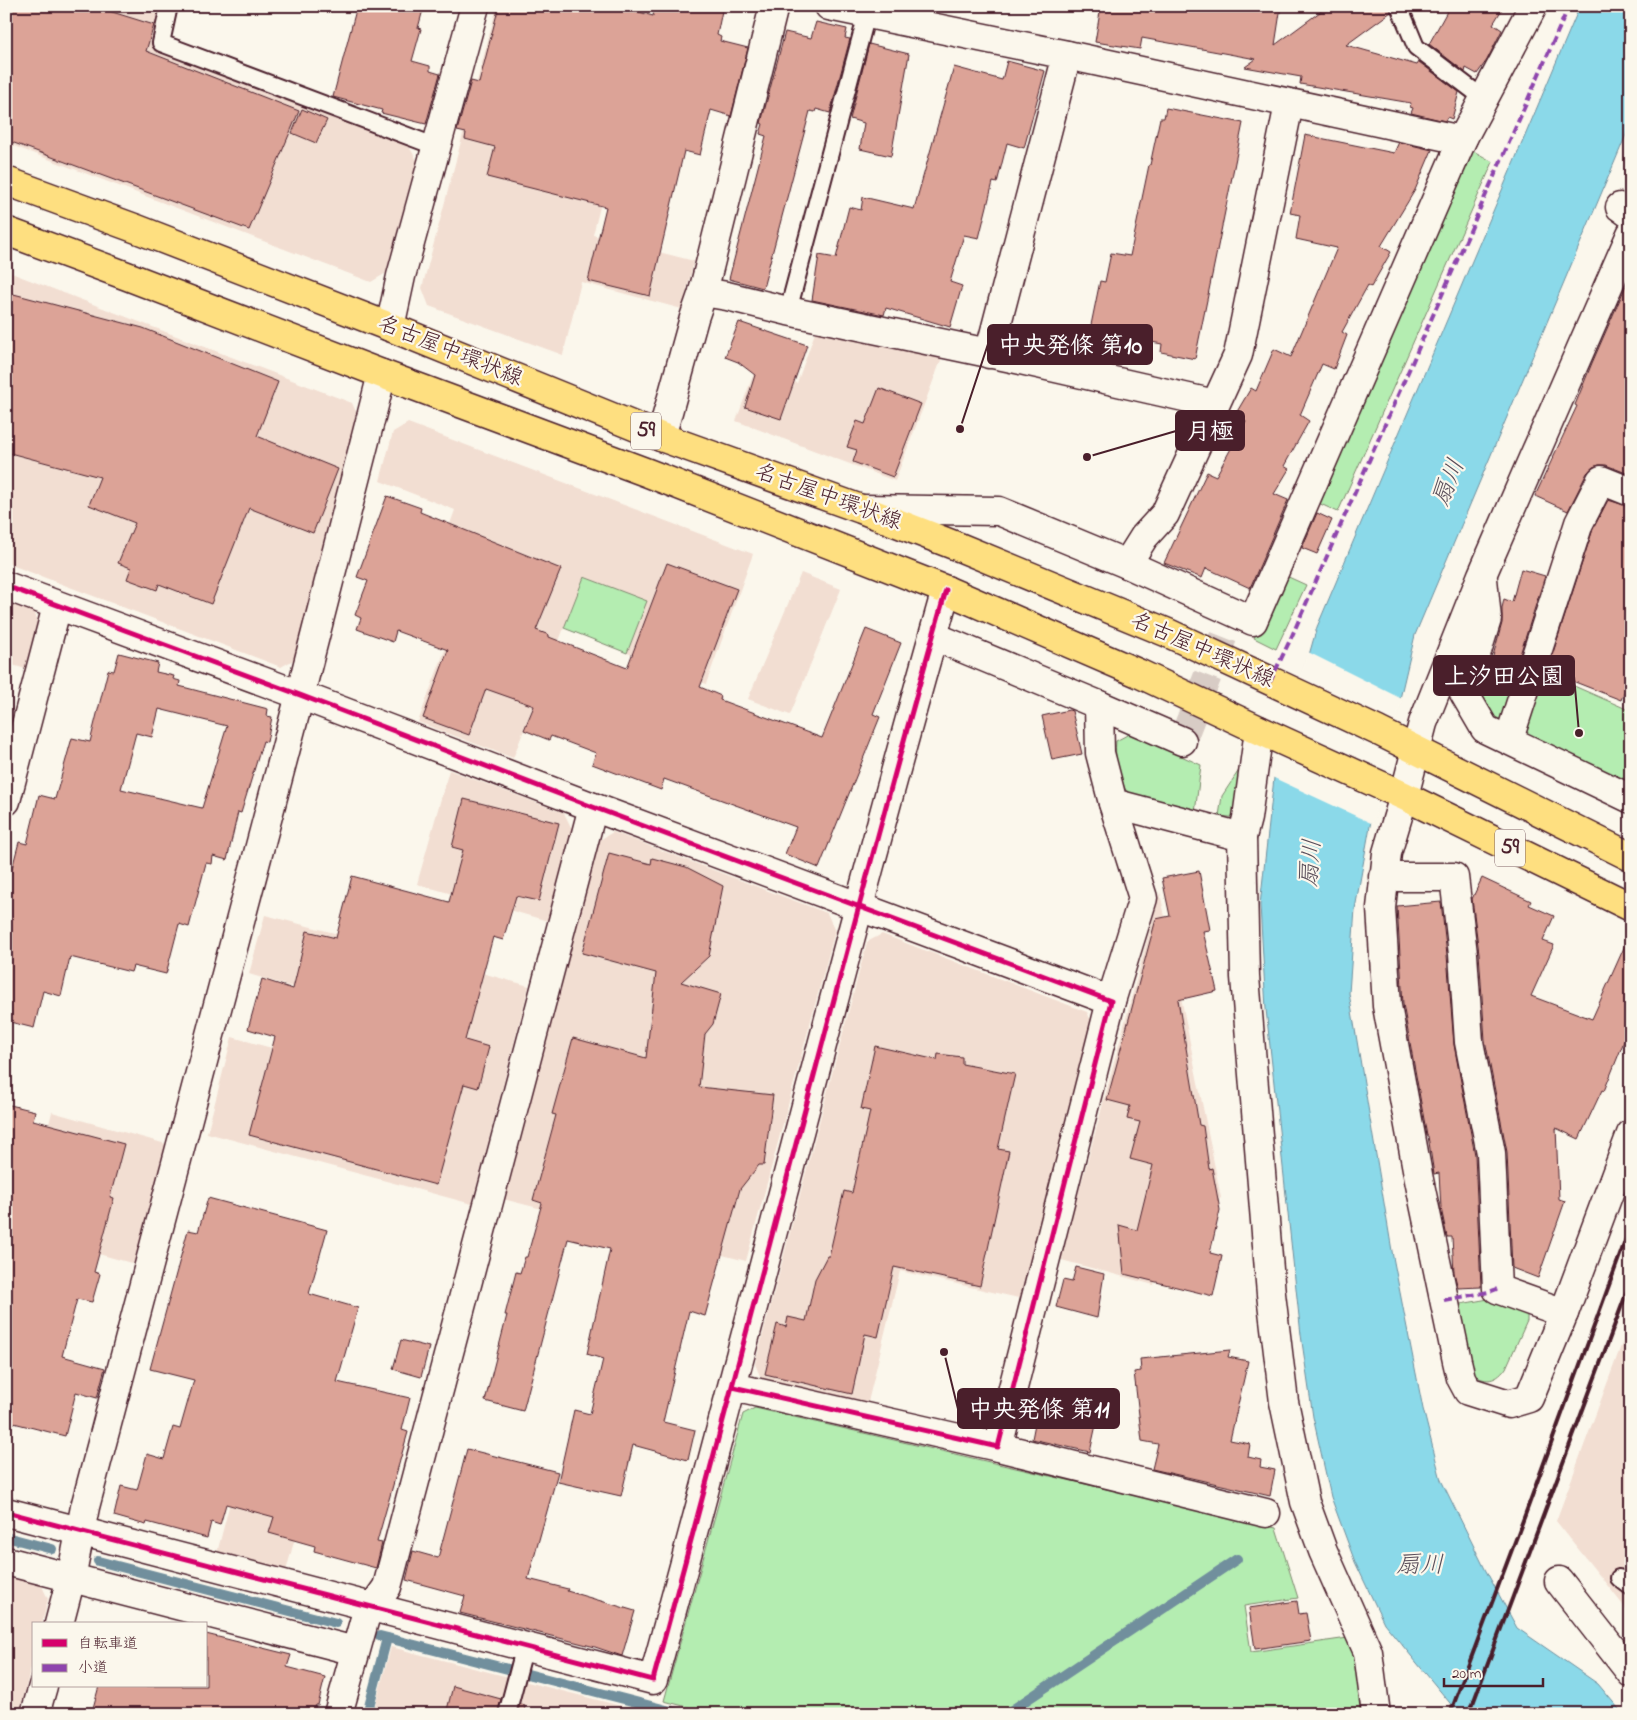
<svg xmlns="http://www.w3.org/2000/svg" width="1637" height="1720" font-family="'Indie Flower','Klee One',sans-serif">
	<rect width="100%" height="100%" fill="#fbf7ec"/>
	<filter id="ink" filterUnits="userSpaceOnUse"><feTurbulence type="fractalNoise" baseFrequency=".02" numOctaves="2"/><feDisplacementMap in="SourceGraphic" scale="10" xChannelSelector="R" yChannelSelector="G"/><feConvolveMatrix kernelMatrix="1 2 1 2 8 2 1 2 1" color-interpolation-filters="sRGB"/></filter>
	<g filter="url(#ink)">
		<g fill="#f2ded2">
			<path d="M6 6H160L151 43 152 48 408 145 417 160 386 273 371 282 6 143Z"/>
			<path d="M497 6H650L593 235 694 261 682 309 581 282 563 355 429 306 422 288Z"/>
			<path d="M6 271 352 403 358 416 295 659 281 667 6 563Z"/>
			<path d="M816 330 943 355 895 481 736 421 755 370 797 383Z"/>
			<path d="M408 423 753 554 706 684 564 628 513 758 418 722 467 591 431 577 455 510 380 481 393 432Z"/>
			<path d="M801 573 841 589 790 715 748 699Z"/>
			<path d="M6 601 34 612 42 630 32 671 6 663Z"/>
			<path d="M449 770 564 813 572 829 548 921 417 884Z"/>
			<path d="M613 832 827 913 835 931 746 1261 503 1199 598 841Z"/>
			<path d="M1160 892 1221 1198 1209 1204 1177 1196 1154 1285 1058 1259 1084 1174Z"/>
			<path d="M265 915 396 949 529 986 472 1204 207 1133 232 1037 363 1073 378 1013 249 974Z"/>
			<path d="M882 934 1087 1012 1095 1029 1023 1299 900 1271 867 1406 763 1383 755 1364 867 942Z"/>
			<path d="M52 1112 166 1144 135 1264 22 1233Z"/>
			<path d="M1631 1319V1615L1556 1521Z"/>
			<path d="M253 1415 323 1435 286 1571 217 1553Z"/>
			<path d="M6 1574 40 1582 48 1599 42 1624H34V1656L19 1714 6 1711Z"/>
			<path d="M391 1647 652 1714H373Z"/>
		</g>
		<g fill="#b4edb1" stroke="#7f866e">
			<path d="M1468 148 1493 162 1338 512 1314 501Z"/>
			<path d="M1282 574 1306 585 1276 649 1254 638Z"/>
			<path d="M584 577 647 601 627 653 564 628Z"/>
			<path d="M1485 655 1524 668 1510 718 1498 722 1491 719 1475 692Z"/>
			<path d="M1540 671 1631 711V780L1617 785 1530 741 1522 726Z"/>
			<path d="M1131 733 1201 765 1195 813 1128 794C1119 779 1114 758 1116 741Z"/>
			<path d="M1245 761 1239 818 1219 816 1222 796Z"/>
			<path d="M1494 1298 1527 1314V1321L1506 1368C1495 1384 1481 1383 1469 1370L1455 1305Z"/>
			<path d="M755 1408 1276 1528 1298 1598 1244 1606 1251 1652 1348 1638 1354 1654 1365 1714H715L664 1701 743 1414Z"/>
		</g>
		<path fill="#8bd9e9" stroke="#718f9d" d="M1580 6H1631V123L1415 635 1370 826 1355 909 1349 993 1393 1257 1423 1409 1441 1480 1485 1569 1517 1628 1598 1684 1623 1714H1459L1384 1623 1355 1562 1331 1497 1313 1417 1301 1335 1266 1009 1260 905 1274 778 1317 627Z"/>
		<path fill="#fbf7ec" d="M1308 652 1402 699 1373 824 1272 777Z"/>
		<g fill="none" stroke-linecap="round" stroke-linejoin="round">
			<g stroke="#718f9d" stroke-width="10">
				<path d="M6 1537 52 1549"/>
				<path d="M98 1561 336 1623"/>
				<path d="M380 1636 682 1714"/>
				<path d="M367 1714 387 1638"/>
				<path d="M1006 1714 1237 1559"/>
			</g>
		</g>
		<g fill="#dca397" stroke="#4a1f2b" fill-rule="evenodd">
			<path d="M6 6H93L154 25 146 51 299 111 249 230 6 140Z"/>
			<path d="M357 6H424L418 28 421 29 412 61 430 66V71L440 74 426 124 381 113 382 110 333 97Z"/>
			<path d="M499 6H618L653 16 655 6H723L717 35 721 37 720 41 748 48 731 116 711 110 700 155 684 151 650 296 588 281 606 207 487 177 495 147 465 139 466 133 457 131 471 81 479 83Z"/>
			<path d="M1101 6H1281L1275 45 1328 6H1389L1391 12 1346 45 1417 65 1419 62 1459 92 1452 119 1447 117 1445 121 1411 113 1413 108 1410 107 1411 103 1300 84 1301 77 1245 67 1256 59 1142 38 1140 49 1095 42Z"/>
			<path d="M1450 6H1504L1493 24 1502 30 1487 60 1477 74 1466 68 1465 72 1429 44Z"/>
			<path d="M816 22 847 29 845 38 850 39 830 113 816 109 815 112 810 111 763 288 729 279 766 136 760 134 763 124 761 123 785 32 811 38Z"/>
			<path d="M869 44 909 54 891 156 860 149 864 123 850 119Z"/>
			<path d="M1007 61 1045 71 1024 148 1007 143 997 183 993 182 979 238 964 235 950 282 962 286 950 327 886 308 884 315 812 300 819 255 836 258 849 207 861 210 863 197 914 209 954 67 1002 80Z"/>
			<path d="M1166 108 1243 123 1195 359 1161 352 1162 344 1090 330 1100 281 1105 282 1111 253 1130 256 1149 165H1150L1160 118H1164Z"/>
			<path d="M302 109 327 120 316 143 292 133Z"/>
			<path d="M1305 135 1394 153 1399 142 1432 150 1415 190 1381 246 1391 252 1371 287 1368 285 1342 332 1347 335 1334 369 1322 364 1300 415 1309 421 1284 466 1289 469 1274 494 1288 500 1250 588 1206 568 1202 578 1164 563 1207 472 1216 476 1246 421 1235 415 1251 388 1256 391 1274 349 1291 357 1337 248 1296 239 1300 215 1290 213Z"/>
			<path d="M1631 274V475L1606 465H1599L1593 467 1587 473 1568 511 1535 496 1577 406 1575 405 1592 363Z"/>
			<path d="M6 292 143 328 278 382 257 436 338 469 313 533 249 508 211 604 159 584 157 590 127 579 131 568 118 563 135 523 89 505 100 477 6 452Z"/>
			<path d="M739 322 807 345 781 419 745 407 755 375 738 362 725 357Z"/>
			<path d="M879 388 921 404 893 477 853 462 857 450 847 447 857 421 865 424Z"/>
			<path d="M387 496 421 508 420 512 561 569 536 630 549 635V637L627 668 667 563 737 589 700 687 721 696 720 700 822 738 866 629 901 643 873 714 880 717 819 868 785 854 796 827 664 779 661 790 592 764 596 753 551 736 549 740 524 730 534 706 486 689 469 735 423 718 448 650 396 631 393 642 357 629 361 618 355 615 368 581 357 577Z"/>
			<path d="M1608 500 1631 507V675L1621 700 1547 671 1593 529Z"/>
			<path d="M1317 513 1332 520 1317 554 1302 548Z"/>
			<path d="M1521 569 1545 576 1517 664 1493 656 1502 623V608L1504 599 1512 602Z"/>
			<path d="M119 653 158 663 156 672 174 676 173 679 180 681 179 686 268 709 267 716 272 717 267 742 263 741 241 813 238 812 227 860 213 856 212 864 206 863 189 927 179 924 166 974 133 966 131 972 70 957 61 996 43 991 34 1028 6 1021V891L19 842 27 844 39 795 55 799 72 738 90 742 108 670 114 671ZM159 709 227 726 202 808 121 789 136 733 152 737Z"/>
			<path d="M1069 710 1072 711 1082 754 1052 760 1042 716Z"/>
			<path d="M464 799 559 823 539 901 516 896 503 940 493 937 465 1040 489 1047 478 1088 464 1084 436 1185 249 1135 275 1037 248 1029 262 979 293 989 307 931 336 938 352 876 449 902 463 850 452 847Z"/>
			<path d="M609 853 651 864 652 858 686 867 723 886 709 956 681 982 721 994 713 1024 705 1034 699 1087 773 1095 764 1165H759L740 1189 705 1316 689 1311 663 1422 695 1430 688 1460 633 1445 621 1496 558 1482 574 1410 590 1414 603 1359 587 1354 610 1249 568 1239 523 1411 485 1401 507 1315H505L516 1272 520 1273 525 1257H527L542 1203 533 1200 556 1115 552 1114 573 1038 646 1058 656 973 582 953Z"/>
			<path d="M1199 871 1210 930 1203 931 1217 991 1178 1000 1199 1125 1203 1126 1209 1169 1212 1168 1220 1210 1210 1253 1222 1256 1213 1296 1124 1274 1119 1225 1137 1230 1153 1165 1130 1159 1140 1122 1127 1119 1130 1106 1107 1100 1156 919 1170 916 1162 878Z"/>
			<path d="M1482 878 1531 901 1529 905 1554 916 1543 941 1554 945 1531 996 1592 1019 1631 932V1024L1604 1091 1602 1090 1579 1139 1556 1128 1559 1199 1565 1201 1538 1278 1512 1268 1507 1152 1485 1040 1479 953 1472 899Z"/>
			<path d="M1441 902 1447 955 1454 1045 1475 1155 1481 1287 1458 1288 1454 1273 1452 1237H1447L1441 1208 1439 1173 1434 1174 1428 1136H1427L1403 1004 1397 906Z"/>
			<path d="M875 1046 937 1060 938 1054 962 1057V1064L1015 1074 998 1149 1009 1151 980 1286 894 1267 878 1337 865 1334 852 1394 765 1374 777 1324 786 1327 788 1317 806 1321 815 1279 827 1256H829L844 1191 852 1193 870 1111 861 1109Z"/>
			<path d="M6 1104 35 1111 33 1120 124 1144 110 1197 114 1198 94 1272 100 1274 92 1302 77 1299 62 1356 105 1368 97 1398 76 1392 65 1436 6 1421Z"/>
			<path d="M208 1198 327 1230 309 1294 358 1308 337 1382 410 1398 402 1430 408 1432 377 1542 382 1543 376 1568 314 1551 315 1546 269 1533 274 1517 226 1504 220 1525 211 1522 207 1538 147 1522 146 1525 114 1516 121 1486 137 1490 147 1454 164 1459 173 1427 180 1429 194 1380 150 1369 188 1230 198 1232Z"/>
			<path d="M1076 1267 1104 1274 1097 1318 1056 1307 1063 1280 1072 1282Z"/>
			<path d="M401 1340 429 1347 421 1377 393 1369Z"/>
			<path d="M1230 1350 1228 1357 1248 1361 1230 1440 1250 1444 1248 1457 1261 1460 1260 1467 1275 1470 1270 1496 1152 1469 1158 1444 1142 1441 1134 1372 1141 1371 1140 1359Z"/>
			<path d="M1041 1393 1083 1402 1082 1407 1099 1411 1090 1452 1032 1439Z"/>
			<path d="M467 1449 558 1472 528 1579 568 1589 567 1591 635 1611 622 1656 595 1647 460 1613 465 1596 406 1580 413 1551 438 1558Z"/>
			<path d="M1297 1601 1299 1614 1306 1613 1311 1641 1255 1649 1249 1608Z"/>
			<path d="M206 1634 291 1655 287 1667 325 1677 318 1705H316L313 1714H115L93 1708 99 1686H206Z"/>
			<path d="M453 1686 501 1699 497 1714H446Z"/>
			<path d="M520 1704 525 1705 524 1714H517Z"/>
		</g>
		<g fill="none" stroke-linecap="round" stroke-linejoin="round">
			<path stroke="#d8ccc5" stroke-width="28" stroke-dasharray="28 14" stroke-linecap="butt" d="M1182 741 1233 612"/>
			<g stroke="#4a1f2b" stroke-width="20">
				<g id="lane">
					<path d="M169 6 161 43 437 147"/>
					<path d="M1399 6 1416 47 1483 98"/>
					<path d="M788 311 867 14"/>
					<path d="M1619 1578 1631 1587"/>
					<path d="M507 1714 525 1646"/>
				</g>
			</g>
			<g stroke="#4a1f2b" stroke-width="31">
				<g id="street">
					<path d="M829 6 1067 55 1452 138H1463"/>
					<path d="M1620 207 1631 215"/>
					<path d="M1631 234 1482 575 1423 723 1404 796 1387 853 1381 908 1387 1006 1419 1180 1457 1361 1461 1378 1468 1391 1509 1404 1529 1398 1564 1313 1631 1134"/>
					<path d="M703 292 727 296 788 311 1012 358 1215 404"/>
					<path d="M390 327 401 276 475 6"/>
					<path d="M989 354 1067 55"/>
					<path d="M661 437 694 318 703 292 774 6"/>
					<path d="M863 509 999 511 1127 564 1253 621 1463 138 1533 6"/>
					<path d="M1127 564 1144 537 1165 514 1238 355 1289 104"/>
					<path d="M1483 579 1487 619 1464 693 1485 729 1631 799"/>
					<path d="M6 586 300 695 593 807 1111 1001 998 1447 733 1387"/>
					<path d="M933 636 1099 705"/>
					<path d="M1509 739 1579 523 1601 480 1631 492"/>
					<path d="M1182 741 1099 705 1100 753 1113 803 1242 837 1245 977 1271 1294 1284 1402 1305 1502 1323 1551 1368 1652 1376 1714"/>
					<path d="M6 801 57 606"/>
					<path d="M1242 837 1247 818 1259 730"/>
					<path d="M1383 877H1454L1463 954 1469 1042 1491 1153 1497 1289 1564 1313"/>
					<path d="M1111 1001 1143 898 1113 803"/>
					<path d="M998 1447 1266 1513"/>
					<path d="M6 1512 653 1680C753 1317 843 952 946 590"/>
					<path d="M6 1561 355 1651"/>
					<path d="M1559 1581 1631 1673"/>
					<path d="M59 1624 71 1578 85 1507 300 695 382 374"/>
					<path d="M35 1714 43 1686"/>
					<path d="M338 1714 365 1618 387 1587 593 807"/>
				</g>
			</g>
			<g stroke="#4a1f2b" stroke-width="31">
				<g id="primary">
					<path d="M6 181 137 229 390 327 661 437 861 509 959 547 1168 633 1378 731 1631 857"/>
					<path d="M6 231 127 276 382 374 648 473 946 590 1138 673 1259 730 1404 796 1631 907"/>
				</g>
			</g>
			<use href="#lane" stroke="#fbf7ec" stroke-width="16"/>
			<use href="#street" stroke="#fbf7ec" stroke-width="28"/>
			<use href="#primary" stroke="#fedf80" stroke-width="28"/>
			<g stroke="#4a1f2b" stroke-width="4">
				<path d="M1450 1714 1525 1515 1631 1225"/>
				<path d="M1469 1714 1631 1281"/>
			</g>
			<g stroke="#8e44ad" stroke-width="4" stroke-dasharray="8 4" stroke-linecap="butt">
				<path d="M1270 682 1291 638 1569 6"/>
				<path d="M1444 1300 1489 1292 1497 1289"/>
			</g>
			<g stroke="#fbf7ec" stroke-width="8">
				<g id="cycleway">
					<path d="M6 586 300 695 593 807 1111 1001 998 1447 733 1387"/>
					<path d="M6 1512 653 1680C753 1317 843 952 946 590"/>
				</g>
			</g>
			<use href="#cycleway" stroke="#d6006c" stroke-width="5"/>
		</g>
	</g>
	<g text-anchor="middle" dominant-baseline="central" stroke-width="4.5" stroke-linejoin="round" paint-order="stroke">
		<g fill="#fbf7ec" stroke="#7f6065" stroke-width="1">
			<rect x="631" y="412.5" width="30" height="37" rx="4"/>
			<rect x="1495" y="829.5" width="30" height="37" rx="4"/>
		</g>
		<g font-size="21" font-weight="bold" fill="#4a1f2b">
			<text x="646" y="431">59</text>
			<text x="1510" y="848">59</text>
		</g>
		<g font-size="22" fill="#4a1f2b" stroke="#fbf7ec">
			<text transform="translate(450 352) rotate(22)">名古屋中環状線</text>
			<text transform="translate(828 498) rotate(20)">名古屋中環状線</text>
			<text transform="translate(1202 651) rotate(24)">名古屋中環状線</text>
		</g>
		<g font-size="24" font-style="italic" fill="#5a4e5a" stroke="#fbf7ec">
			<text transform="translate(1450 483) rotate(-68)">扇川</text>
			<text transform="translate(1312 863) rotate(-85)">扇川</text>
			<text x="1420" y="1566">扇川</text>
		</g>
	</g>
	<path fill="none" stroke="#4a1f2b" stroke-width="2" d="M960 429L988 344M1087 457L1176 431M1579 733L1574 676M944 1352L958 1409"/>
	<g fill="#4a1f2b" stroke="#fbf7ec" stroke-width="2">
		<circle cx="960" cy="429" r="5"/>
		<circle cx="1087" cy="457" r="5"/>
		<circle cx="1579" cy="733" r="5"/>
		<circle cx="944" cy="1352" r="5"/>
	</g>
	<g fill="#4a1f2b" stroke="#4a1f2b" stroke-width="2">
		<rect x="988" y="325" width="164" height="39" rx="5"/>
		<rect x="1176" y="411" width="68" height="39" rx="5"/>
		<rect x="1434" y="656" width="140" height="39" rx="5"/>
		<rect x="958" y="1389" width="161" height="39" rx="5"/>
	</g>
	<g font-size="24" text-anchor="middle" font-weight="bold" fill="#fff">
		<text x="1070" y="353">中央発條 第10</text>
		<text x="1210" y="439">月極</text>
		<text x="1504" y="684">上汐田公園</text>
		<text x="1039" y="1417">中央発條 第11</text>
	</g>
	<rect width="1637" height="1720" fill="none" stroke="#fbf7ec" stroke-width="25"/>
	<rect x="12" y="12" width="1612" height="1695" fill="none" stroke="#4a1f2b" stroke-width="2" filter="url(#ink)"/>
	<rect x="32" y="1622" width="175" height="65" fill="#fbf7ec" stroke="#b4a19f"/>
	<rect x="42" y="1639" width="25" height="8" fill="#d6006c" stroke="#b4a19f"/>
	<text x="78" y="1648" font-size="15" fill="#4a1f2b">自転車道</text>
	<rect x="42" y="1664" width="25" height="8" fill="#8e44ad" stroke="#b4a19f"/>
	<text x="78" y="1672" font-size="15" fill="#4a1f2b">小道</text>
	<path d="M1444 1678v8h99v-8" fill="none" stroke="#4a1f2b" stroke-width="2.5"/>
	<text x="1452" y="1678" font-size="15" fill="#4a1f2b" stroke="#fbf7ec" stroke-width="4" paint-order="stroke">20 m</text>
</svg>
